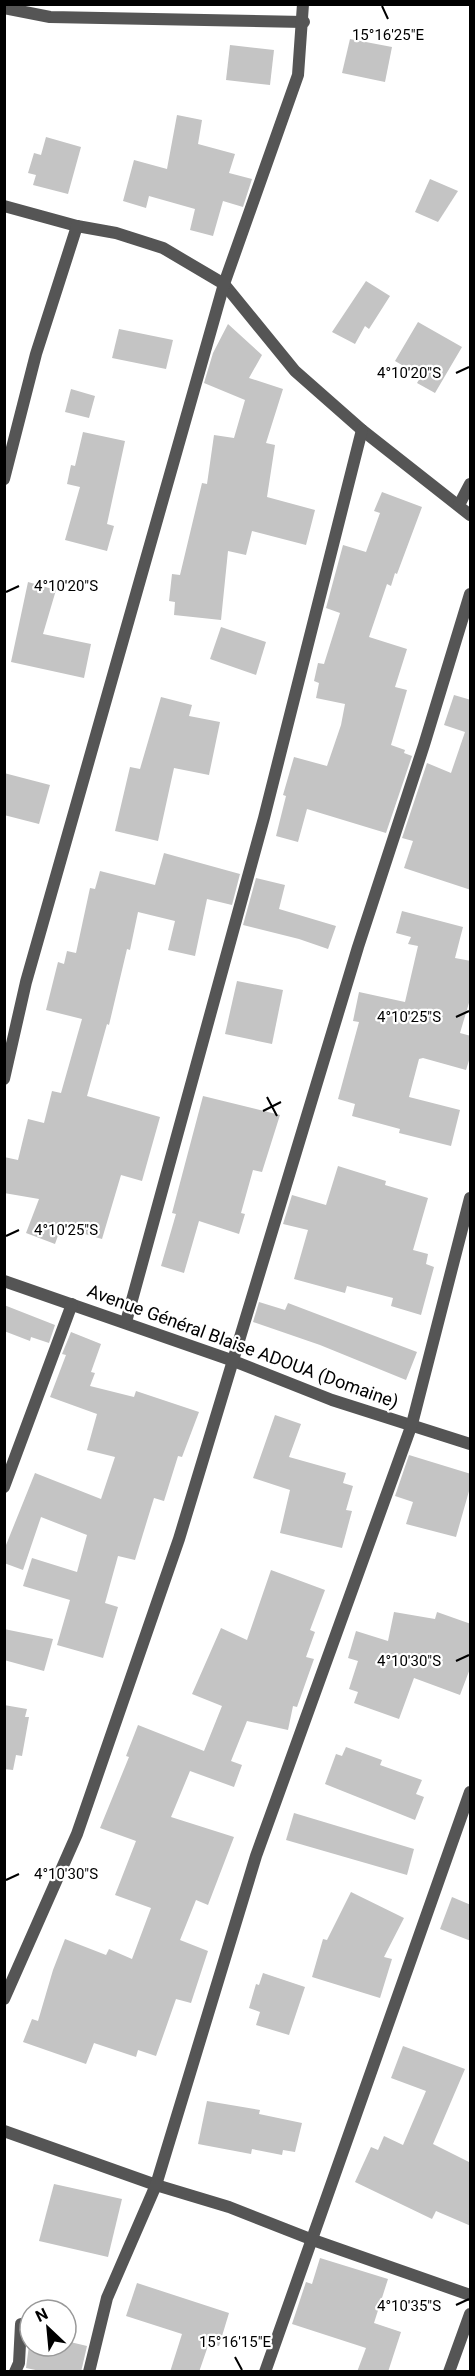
<svg xmlns="http://www.w3.org/2000/svg" width="475" height="2376" font-family="Roboto,sans-serif">
	<rect width="100%" height="100%" fill="#fff"/>
	<g fill="#c4c4c4">
		<path d="M350 39 392 47 385 82 342 73Z"/>
		<path d="M230 45 274 50 270 85 226 80Z"/>
		<path d="M177 115 202 120 198 144 235 154 229 173 252 179 243 207 223 201 213 236 190 230 195 209 149 196 146 208 123 201 134 160 167 169Z"/>
		<path d="M46 137 81 147 68 194 33 185 36 175 28 173 34 153 41 155Z"/>
		<path d="M430 179 458 191 438 222 415 212Z"/>
		<path d="M366 281 390 296 369 329 365 326 355 344 332 332Z"/>
		<path d="M418 322 462 347 435 393 417 383 421 376 395 361Z"/>
		<path d="M228 324 262 355 249 378 283 389 266 443 275 445 267 497 315 510 306 545 252 531 246 555 228 551 221 620 174 615 175 602 169 601 172 574 180 575 202 483 207 484 214 435 234 438 245 400 204 383 213 353Z"/>
		<path d="M119 329 173 340 166 369 112 358Z"/>
		<path d="M71 389 95 396 89 418 65 412Z"/>
		<path d="M83 432 125 441 107 524 114 526 107 551 65 540 80 487 67 484 71 465 75 466Z"/>
		<path d="M382 492 422 507 397 574 395 573 391 586 387 584 369 637 407 649 395 687 407 690 391 745 405 750 404 753 412 756 386 833 307 809 298 842 276 836 286 796 283 795 294 757 327 766 341 725 345 704 316 698 319 683 314 681 318 663 324 664 340 613 326 608 343 545 366 552 380 513 374 511Z"/>
		<path d="M28 582 56 590 43 634 91 644 84 678 11 662Z"/>
		<path d="M221 627 266 642 256 675 210 659Z"/>
		<path d="M454 695 471 700V890L404 868 413 841 402 838 427 763 451 773 465 732 444 725Z"/>
		<path d="M161 697 192 705 189 716 220 722 209 775 174 768 158 841 115 831 130 767 140 769Z"/>
		<path d="M4 773 50 785 39 824 4 815Z"/>
		<path d="M164 853 240 874 232 905 207 899 195 956 168 950 175 921 138 912 130 950 127 949 109 1025 107 1024 87 1096 160 1117 142 1181 121 1175 102 1239 61 1227 55 1244 26 1233 39 1199 4 1193V1157L18 1160 28 1119 44 1123 52 1091 61 1093 82 1019 46 1010 58 962 64 964 67 951 76 953 90 888 95 889 100 871 155 885Z"/>
		<path d="M256 878 285 885 279 909 336 926 328 949 299 939 243 925Z"/>
		<path d="M402 911 463 927 455 958 471 961V996L460 1033 471 1036V1054L466 1070 423 1058 419 1059 409 1097 460 1110 451 1146 399 1133 400 1129 352 1116 355 1104 338 1099 359 1022 353 1021 359 992 405 1002 418 946 408 944 411 937 396 933Z"/>
		<path d="M237 981 283 990 272 1044 225 1034Z"/>
		<path d="M203 1096 280 1115 262 1172 253 1170 241 1213 245 1214 239 1234 199 1221 184 1273 161 1266 176 1214 172 1213Z"/>
		<path d="M338 1166 386 1181 385 1185 428 1198 413 1250 428 1254 426 1264 434 1267 421 1315 391 1306 393 1298 347 1286 345 1293 294 1279 308 1230 283 1224 292 1195 326 1205Z"/>
		<path d="M259 1302 285 1310 288 1303 417 1352 406 1380 320 1345 253 1322Z"/>
		<path d="M4 1305 55 1325 49 1343 31 1337 30 1341 4 1331Z"/>
		<path d="M71 1332 101 1344 91 1372 95 1373 90 1386 134 1397 136 1391 199 1412 182 1457 178 1456 164 1501 154 1498 135 1560 118 1556 105 1603 118 1607 103 1658 57 1645 70 1600 23 1586 32 1558 77 1572 87 1535 41 1517 23 1570 4 1563V1550L35 1473 101 1499 115 1457 87 1450 97 1414 50 1397 66 1355 62 1354Z"/>
		<path d="M275 1415 301 1424 289 1457 346 1473 343 1483 353 1486 346 1510 352 1511 342 1548 280 1533 290 1490 253 1478Z"/>
		<path d="M409 1455 471 1474V1484L456 1537 406 1524 413 1502 395 1496Z"/>
		<path d="M271 1570 325 1590 310 1630 315 1632 306 1657 314 1659 297 1707 293 1706 288 1730 247 1721 231 1761 242 1765 234 1787 190 1771 171 1817 234 1837 208 1905 196 1900 180 1940 208 1951 191 2003 176 1999 156 2056 138 2050 136 2057 94 2043 86 2064 23 2042 32 2019 38 2021 53 1970 65 1939 106 1955 109 1949 132 1959 151 1908 115 1895 136 1841 100 1828 129 1757 126 1756 138 1725 204 1751 222 1706 192 1694 221 1628 247 1640Z"/>
		<path d="M394 1612 435 1619 437 1612 471 1624V1666L460 1695 414 1678 399 1719 354 1703 358 1692 349 1689 358 1661 348 1658 356 1631 388 1641Z"/>
		<path d="M4 1629 53 1639 44 1671 4 1660Z"/>
		<path d="M4 1705 27 1709 25 1717H29L22 1756 16 1755 13 1770 4 1769Z"/>
		<path d="M346 1747 382 1760 380 1765 422 1780 416 1794 424 1797 415 1820 325 1784 336 1754 342 1756Z"/>
		<path d="M294 1813 414 1849 407 1875 286 1840Z"/>
		<path d="M351 1892 404 1918 384 1957 392 1959 380 1998 312 1977 323 1939 327 1940Z"/>
		<path d="M452 1897 471 1905V1941L440 1929Z"/>
		<path d="M263 1973 305 1987 289 2035 256 2025 260 2012 249 2008 256 1984 259 1985Z"/>
		<path d="M403 2046 465 2069 433 2144 471 2163V2226L436 2211 432 2219 355 2182 371 2147 378 2150 384 2136 403 2145 426 2091 391 2078Z"/>
		<path d="M207 2101 260 2110 259 2114 302 2123 295 2152 283 2150 282 2155 252 2149 251 2154 198 2144Z"/>
		<path d="M54 2184 122 2199 108 2257 39 2241Z"/>
		<path d="M320 2258 388 2279 374 2323 401 2332 388 2372H357L366 2348 292 2324 306 2282 312 2284Z"/>
		<path d="M137 2283 229 2313 219 2346 209 2343 199 2372H170L182 2334 126 2316Z"/>
		<path d="M30 2338V2346H66V2341L87 2346 81 2372H45L26 2368Z"/>
	</g>
	<g fill="none" stroke-linecap="round" stroke-linejoin="round">
		<g stroke="#555" stroke-width="12">
			<path d="M4 8 50 17 304 22"/>
			<path d="M4 206 77 226 116 233 163 248 224 284 295 371 362 430 470 515"/>
			<path d="M4 479 36 354 77 226"/>
			<path d="M459 505 470 484"/>
			<path d="M4 1079 26 982 224 284 298 75 303 4"/>
			<path d="M4 1281 231 1360 332 1400 470 1444"/>
			<path d="M126 1322 264 818 362 430"/>
			<path d="M4 1487 72 1304"/>
			<path d="M4 1999 77 1834 179 1539 358 947 424 745 470 594"/>
			<path d="M4 2131 156 2185 229 2207 313 2240 470 2295"/>
			<path d="M15 2372 19 2363 21 2324"/>
			<path d="M89 2372 107 2298 156 2185 256 1856 412 1424 470 1198"/>
			<path d="M265 2372 470 1792"/>
			<path d="M449 2372 470 2314"/>
		</g>
	</g>
	<path fill="none" stroke="#000" stroke-width="2" d="M382 6 388 19M456 373 469 367M6 592 19 586M456 1017 469 1011M267 1097 277 1116M263 1111 281 1102M6 1236 19 1230M456 1661 469 1655M6 1880 19 1874M456 2305 469 2299M235 2357 242 2370"/>
	<g text-anchor="middle" dominant-baseline="central" stroke-width="4.5" stroke-linejoin="round" paint-order="stroke">
		<g font-size="18" fill="#000" stroke="#fff">
			<text transform="translate(243 1346) rotate(20)">Avenue Général Blaise ADOUA (Domaine)</text>
		</g>
	</g>
	<g font-size="15" text-anchor="middle" fill="#000" stroke="#fff" stroke-width="4.5" stroke-linejoin="round" paint-order="stroke">
		<text x="388" y="40">15°16'25"E</text>
		<text x="409" y="378">4°10'20"S</text>
		<text x="66" y="591">4°10'20"S</text>
		<text x="409" y="1022">4°10'25"S</text>
		<text x="66" y="1235">4°10'25"S</text>
		<text x="409" y="1666">4°10'30"S</text>
		<text x="66" y="1879">4°10'30"S</text>
		<text x="409" y="2311">4°10'35"S</text>
		<text x="235" y="2347">15°16'15"E</text>
	</g>
	<rect width="475" height="2376" fill="none" stroke="#000000" stroke-width="12"/>
	<g transform="translate(48 2328) rotate(334)"><circle r="28" fill="#ffffff" stroke="#999999" stroke-width="1.5"/>
	<path d="M0-4.5L10 22L0 15L-10 22Z" fill="#000000"/>
	<text y="-9" font-size="16" font-weight="bold" text-anchor="middle" fill="#000000">N</text>
	</g>
</svg>
